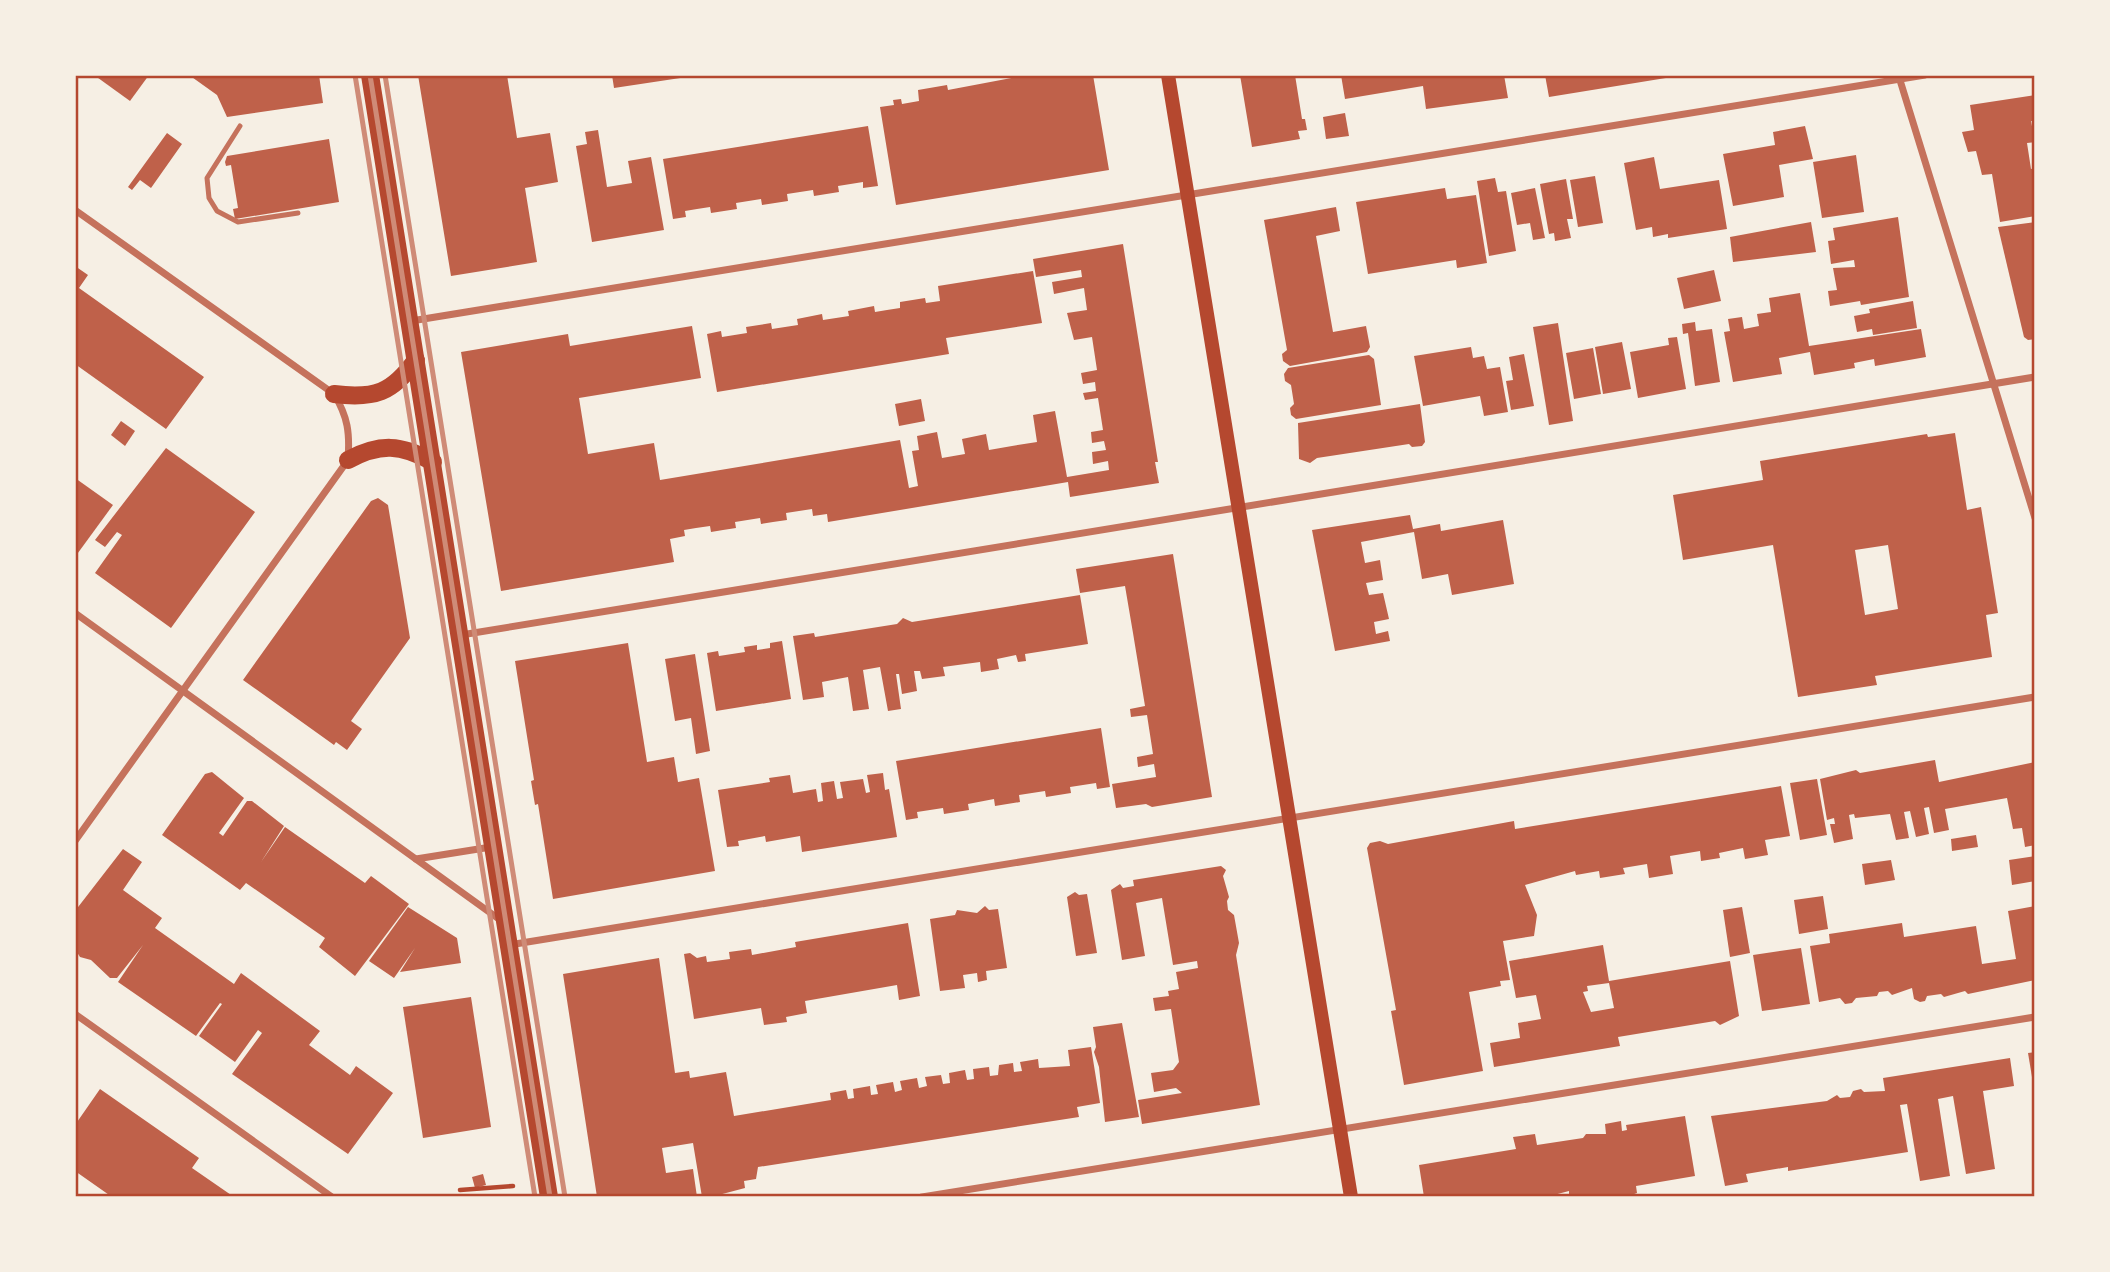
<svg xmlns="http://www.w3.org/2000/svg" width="2110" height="1272" font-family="Mulish,sans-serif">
	<rect width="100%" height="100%" fill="#f6efe4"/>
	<g fill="#bf614a" fill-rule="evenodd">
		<path d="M94 75H149L130 101Z"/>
		<path d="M189 75H319L323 103 227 117 217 95Z"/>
		<path d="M418 75H507L517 138 550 133 558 182 525 188 537 262 451 276Z"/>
		<path d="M612 75H687V77L614 88Z"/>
		<path d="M1027 75H1093L1109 170 896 205 880 107 894 105 893 100 901 99 902 104 919 101 918 90 947 85 948 90Z"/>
		<path d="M1240 75H1295L1302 119H1305L1307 130 1298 131 1300 139 1252 147Z"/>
		<path d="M1341 75H1504L1508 98 1426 109 1423 86 1345 99Z"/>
		<path d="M1545 75H1671L1672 77 1549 97Z"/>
		<path d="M2035 95V121H2031L2035 142 2027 143 2031 169 2035 168V216L2000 222 1992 174 1982 175 1976 151 1968 152 1962 132 1974 130 1970 105Z"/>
		<path d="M1345 113 1349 136 1326 139 1323 117Z"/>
		<path d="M868 126 878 186 863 188V182L838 186 839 192 814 196 813 190 787 194 788 201 762 205 761 199 736 203 737 209 711 213 710 207 697 209 685 211 686 217 673 219 663 159Z"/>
		<path d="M1805 126 1813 159 1779 165 1784 197 1733 206 1723 154 1775 145 1773 132Z"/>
		<path d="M598 130 607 187 632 183 628 161 651 157 664 230 592 242 576 146 587 144 585 132Z"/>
		<path d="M167 133 182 144 151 188 140 180 132 190 128 187Z"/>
		<path d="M329 139 339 202 235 219 233 209 238 208 231 165 226 166 225 162 227 156Z"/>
		<path d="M1856 155 1864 212 1822 218 1813 162Z"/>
		<path d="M1654 157 1660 189 1719 180 1727 229 1668 238V234L1653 237 1652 227 1636 230 1624 163Z"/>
		<path d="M1595 176 1603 223 1578 227 1570 180Z"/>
		<path d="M1495 178 1498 192 1506 191 1516 251 1489 256 1477 181Z"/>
		<path d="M1566 179 1573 219H1567L1571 238 1555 241 1554 233 1549 234 1540 184Z"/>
		<path d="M1445 188 1447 199 1476 195 1487 263 1457 268 1456 260 1368 274 1356 202Z"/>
		<path d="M1535 188 1545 238 1533 240 1530 223 1517 225 1511 193Z"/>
		<path d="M1336 207 1340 231 1316 236 1333 332 1366 326 1370 347 1367 352 1290 366 1283 361 1282 354 1287 350 1264 220Z"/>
		<path d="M1898 217 1909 297 1861 305 1860 301 1830 306 1828 291 1837 290 1833 268 1855 267 1854 260 1831 264 1828 241 1835 240 1833 228Z"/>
		<path d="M1811 222 1816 252 1733 262 1730 237Z"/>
		<path d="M2035 222V339L2028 340 2024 337 1998 227Z"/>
		<path d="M1123 244 1158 462H1155L1159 483 1070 497 1068 482 828 522 827 514 813 516 812 509 786 513 787 520 773 522 761 524 760 518 735 522 736 528 723 530 711 532 710 526 696 528 684 530 685 536 670 539 674 562 501 591 461 352 568 334 570 346 692 326 701 378 579 398 588 454 654 443 660 480 900 440 909 488 918 486 912 451 919 450 917 436 937 432 942 458 965 454 962 439 986 434 989 450 1012 446 1037 442 1033 415 1055 411 1067 477 1109 470 1108 461 1093 464 1092 452 1106 450 1104 441 1092 443 1091 432 1103 430 1098 398 1085 400 1083 393 1096 391 1095 382 1083 384 1081 373 1097 370 1092 337 1074 340 1067 313 1087 310 1084 288 1054 294 1052 282 1082 277 1081 270 1036 277 1033 259Z"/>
		<path d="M75 266 88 275 79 288 204 377 166 429 75 364Z"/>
		<path d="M1714 270 1721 301 1684 309 1677 278Z"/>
		<path d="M1033 271 1042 323 946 338 949 354 717 392 707 334 721 331 722 337 747 333 746 327 759 325 771 323 772 329 798 325 797 319 822 314 823 320 849 316 848 311 874 306 875 312 887 310 900 308V302L925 298 926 303 940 301 938 286Z"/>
		<path d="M1800 293 1809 346 1921 329 1926 357 1875 366 1874 359 1854 363 1855 368 1814 375 1810 352 1779 358 1782 374 1733 382 1724 332 1730 331 1728 319 1742 317 1744 329 1759 326 1757 314 1771 312 1769 298Z"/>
		<path d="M1913 301 1917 328 1873 335 1872 329 1857 332 1854 316 1870 313 1869 309Z"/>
		<path d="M1695 322 1696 331 1712 329 1720 382 1695 386 1688 333 1683 334 1682 324Z"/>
		<path d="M1558 323 1573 421 1549 425 1533 327Z"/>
		<path d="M1677 337 1686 389 1638 398 1630 352 1669 345 1668 338Z"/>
		<path d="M1622 342 1631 389 1603 394 1595 347Z"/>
		<path d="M1471 347 1473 358 1484 356 1487 369 1500 367 1508 412 1484 416 1480 396 1423 406 1414 356Z"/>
		<path d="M1593 348 1601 394 1574 399 1566 353Z"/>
		<path d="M1524 354 1534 406 1511 410 1506 381 1513 380 1509 357Z"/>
		<path d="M1369 355 1374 359 1381 405 1296 419 1291 415 1290 408 1294 404 1291 385 1285 381 1284 374 1288 368Z"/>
		<path d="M921 399 925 421 899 426 895 404Z"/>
		<path d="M1420 404 1425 442 1422 446 1412 447 1409 444 1317 458 1310 463 1299 459 1298 423Z"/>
		<path d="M121 421 135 431 125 446 111 435Z"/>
		<path d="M1955 433 1967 510 1981 507 1998 613 1986 615 1992 657 1875 676 1877 685 1798 697 1773 545 1683 560 1673 495 1763 480 1760 461 1927 434 1928 437ZM1888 545 1898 609 1865 615 1855 550Z"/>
		<path d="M166 448 255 512 171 628 95 573 122 535 117 532 105 547 95 540Z"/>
		<path d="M75 478 113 505 75 557Z"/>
		<path d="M378 498 388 505 410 638 351 721 362 729 347 750 336 742 334 745 243 680 371 501Z"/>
		<path d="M1410 515 1413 529 1440 524 1441 531 1503 520 1514 584 1452 595 1448 574 1422 579 1414 532 1361 542 1365 563 1380 560 1383 580 1366 583 1369 595 1383 593 1389 619 1374 622 1376 634 1388 631 1390 641 1335 651 1312 530Z"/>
		<path d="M1173 554 1212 797 1152 807 1146 804 1116 808 1112 784 1156 777 1154 764 1138 767 1137 757 1153 754 1147 715 1131 717 1130 709 1145 706 1133 633 1125 586 1080 593 1076 569Z"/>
		<path d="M1080 595 1088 644 1025 654 1026 661 1018 662 1016 655 997 659 999 669 981 672 980 662 943 667 945 676 922 679 920 671H914L917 691 902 694 899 674H896L901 709 888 711 880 667 863 670 869 709 853 711 848 677 822 682 824 697 803 700 793 636 814 633 815 637 897 624 903 618 912 622Z"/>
		<path d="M782 641 791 699 716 711 707 653 718 651 719 656 745 652 744 647 757 645V650L770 648V643Z"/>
		<path d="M628 643 647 762 674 757 678 782 699 778 715 871 553 899 538 804 535 805 531 781 534 780 515 661Z"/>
		<path d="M695 654 710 751 696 754 691 718 675 721 665 659Z"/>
		<path d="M1101 728 1110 787 1097 789 1096 783 1070 787 1071 793 1046 797 1045 791 1019 795 1020 802 995 806 994 799 968 804 969 810 944 814 943 808 917 812 918 818 906 820 896 761Z"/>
		<path d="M1935 760 1939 782 2035 762V845L2025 847 2022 828 2013 829 2007 798 1945 809 1949 830 1934 833 1929 807 1924 808 1929 834 1916 837 1910 811 1904 812 1909 838 1896 840 1890 814 1855 818 1854 814 1849 815 1853 839 1834 843 1830 824H1835L1834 818 1827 820 1820 779 1856 770 1860 773Z"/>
		<path d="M212 772 244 798 219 833 223 836 247 801H252L284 826 261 862 285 827 365 883 371 876 409 904 355 976 319 947 325 938 246 883 240 890 162 835 205 774Z"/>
		<path d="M883 773 885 790 889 789 897 837 802 852 800 836 766 842 765 836 738 841 739 846 727 847 718 790 770 782 769 778 790 775 793 793 816 789 818 802 823 801 821 783 834 781 837 799 843 798 840 782 863 779 866 793 870 792 867 775Z"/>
		<path d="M1817 779 1827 835 1800 840 1790 783Z"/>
		<path d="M1781 786 1790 836 1765 840 1768 855 1745 859 1743 848 1719 853 1720 858 1701 861 1700 851 1670 856 1673 874 1649 878 1647 864 1623 868 1625 874 1600 878 1599 871 1576 875 1575 871 1525 885 1537 915 1534 936 1503 941 1510 980 1500 981 1501 986 1469 992 1483 1071 1404 1085 1391 1011 1396 1010 1367 848 1370 843 1380 841 1388 844 1514 821 1515 829Z"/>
		<path d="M1976 835 1978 847 1952 851 1951 839Z"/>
		<path d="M123 849 142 862 123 890 162 918 155 928 234 984 241 973 320 1031 309 1045 350 1075 356 1066 393 1093 348 1154 232 1074 262 1033 258 1030 235 1062 199 1036 222 1004 220 1003 196 1036 118 982 143 945 117 978H110L91 960 80 957 75 949V911Z"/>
		<path d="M2035 856V881L2012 885 2009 860Z"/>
		<path d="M1891 860 1895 880 1865 885 1862 864Z"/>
		<path d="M1221 866 1226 870 1223 876 1229 897 1227 901 1228 910 1234 915 1239 943 1236 955 1260 1105 1142 1124 1138 1100 1182 1093 1176 1088 1154 1092 1151 1073 1173 1070 1179 1062 1171 1009 1155 1011 1153 998 1169 996 1168 991 1179 989 1176 972 1198 968 1197 961 1173 965 1162 898 1136 903 1145 956 1122 960 1111 890 1120 884 1123 888 1134 886 1133 880Z"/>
		<path d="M1075 892 1079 895 1087 894 1097 953 1076 956 1067 897Z"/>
		<path d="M1823 896 1828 929 1799 934 1794 900Z"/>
		<path d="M985 906 989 910 998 909 1007 968 986 971 987 980 978 982 977 973 963 975 965 988 940 991 930 919 955 915 957 910 977 913Z"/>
		<path d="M2035 906V980L1968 994 1965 991 1944 997 1941 994 1927 996 1925 1001 1920 1002 1914 999 1912 988 1892 995 1888 991 1879 992 1877 996 1856 998 1852 1003 1845 1004 1840 998 1819 1002 1810 946 1830 943 1829 934 1902 923 1904 937 1976 926 1982 964 2016 959 2008 911Z"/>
		<path d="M408 907 457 938 461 963 400 972 415 948 394 978 369 961Z"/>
		<path d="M1742 907 1750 953 1730 957 1723 910Z"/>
		<path d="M908 923 920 996 899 1000 897 985 805 1001 807 1013 786 1017 787 1022 764 1025 761 1008 694 1019 684 954 690 953 697 958 706 956 707 962 730 959 729 952 751 949 752 955 796 947 795 942Z"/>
		<path d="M1603 945 1609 981 1730 961 1739 1016 1720 1025 1715 1021 1618 1037 1620 1046 1494 1067 1490 1043 1520 1038 1518 1023 1541 1019 1536 995 1516 998 1509 961ZM1609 983 1614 1008 1591 1012 1583 992 1588 991 1587 986Z"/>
		<path d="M1801 948 1810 1004 1762 1011 1753 955Z"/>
		<path d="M659 958 675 1073 689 1071 690 1078 726 1072 734 1116 831 1100 830 1093 846 1090 848 1099 854 1098 853 1089 870 1086 871 1095 878 1094 876 1085 893 1082 895 1092 902 1090 900 1081 917 1078 919 1088 927 1086 925 1077 941 1075 943 1084 950 1083 949 1073 965 1070 967 1080 974 1079 973 1069 989 1067 990 1076 998 1075 999 1065 1013 1063 1014 1072 1022 1071 1020 1062 1038 1059 1039 1068 1070 1066 1068 1050 1091 1047 1100 1103 1077 1107 1079 1117 758 1167 756 1179 744 1181 745 1188 711 1197H702L693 1143 662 1148 666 1173 693 1169 697 1197H597L563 974Z"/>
		<path d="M471 997 491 1127 423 1138 403 1007Z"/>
		<path d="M1122 1023 1139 1117 1105 1122 1099 1067 1094 1052 1096 1047 1093 1027Z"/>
		<path d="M2035 1052V1083H2033L2028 1053Z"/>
		<path d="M2010 1058 2014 1086 1983 1091 1995 1169 1966 1174 1953 1096 1938 1099 1950 1176 1920 1181 1907 1104 1900 1105 1908 1152 1788 1171V1167L1746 1174 1748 1182 1725 1186 1711 1116 1827 1101 1837 1095 1840 1098 1850 1097 1853 1091 1861 1089 1864 1092 1885 1091 1883 1078Z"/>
		<path d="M100 1089 199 1158 192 1168 234 1197H112L75 1171V1125Z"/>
		<path d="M1685 1116 1695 1176 1636 1186 1637 1193 1626 1197H1569V1191L1546 1197H1424L1419 1165 1516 1149 1513 1137 1535 1134 1537 1145 1583 1138 1586 1134H1606L1605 1124 1621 1121 1622 1131 1627 1130 1626 1125Z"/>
		<path d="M483 1174 486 1185 475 1188 472 1177Z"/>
	</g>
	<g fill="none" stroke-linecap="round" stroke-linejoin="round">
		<path stroke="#b5482f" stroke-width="4.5" d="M460 1190 513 1186"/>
		<path stroke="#c5725c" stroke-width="5" d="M240 126 207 178 209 198 217 211 238 222 298 213"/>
		<g stroke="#c5725c" stroke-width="7">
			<path d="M1899 77 2035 518"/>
			<path d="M75 210 334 394C348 417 350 433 348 460L75 841"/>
			<path d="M411 321 1925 75"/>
			<path d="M75 613 503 922"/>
			<path d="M461 635 2035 377"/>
			<path d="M416 859 491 847"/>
			<path d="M509 945 2035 697"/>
			<path d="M75 1014 332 1197"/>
			<path d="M922 1197 2035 1017"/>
		</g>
		<path stroke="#b5482f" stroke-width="14" d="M1168 75 1351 1197"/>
		<g stroke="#b5482f" stroke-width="18">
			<path d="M370 75 549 1197"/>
			<path d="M334 394C375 399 392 393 416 360"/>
			<path d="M348 460C380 443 401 444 433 462"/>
		</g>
		<g stroke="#cf8b77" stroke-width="5">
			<path d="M355 75 535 1197"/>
			<path d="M370 75 550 1197"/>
			<path d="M385 75 565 1197"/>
		</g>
	</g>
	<rect width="2110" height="1272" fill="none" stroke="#f6efe4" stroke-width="154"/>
	<rect x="77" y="77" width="1956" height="1118" fill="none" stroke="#b5482f" stroke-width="2.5"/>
</svg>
